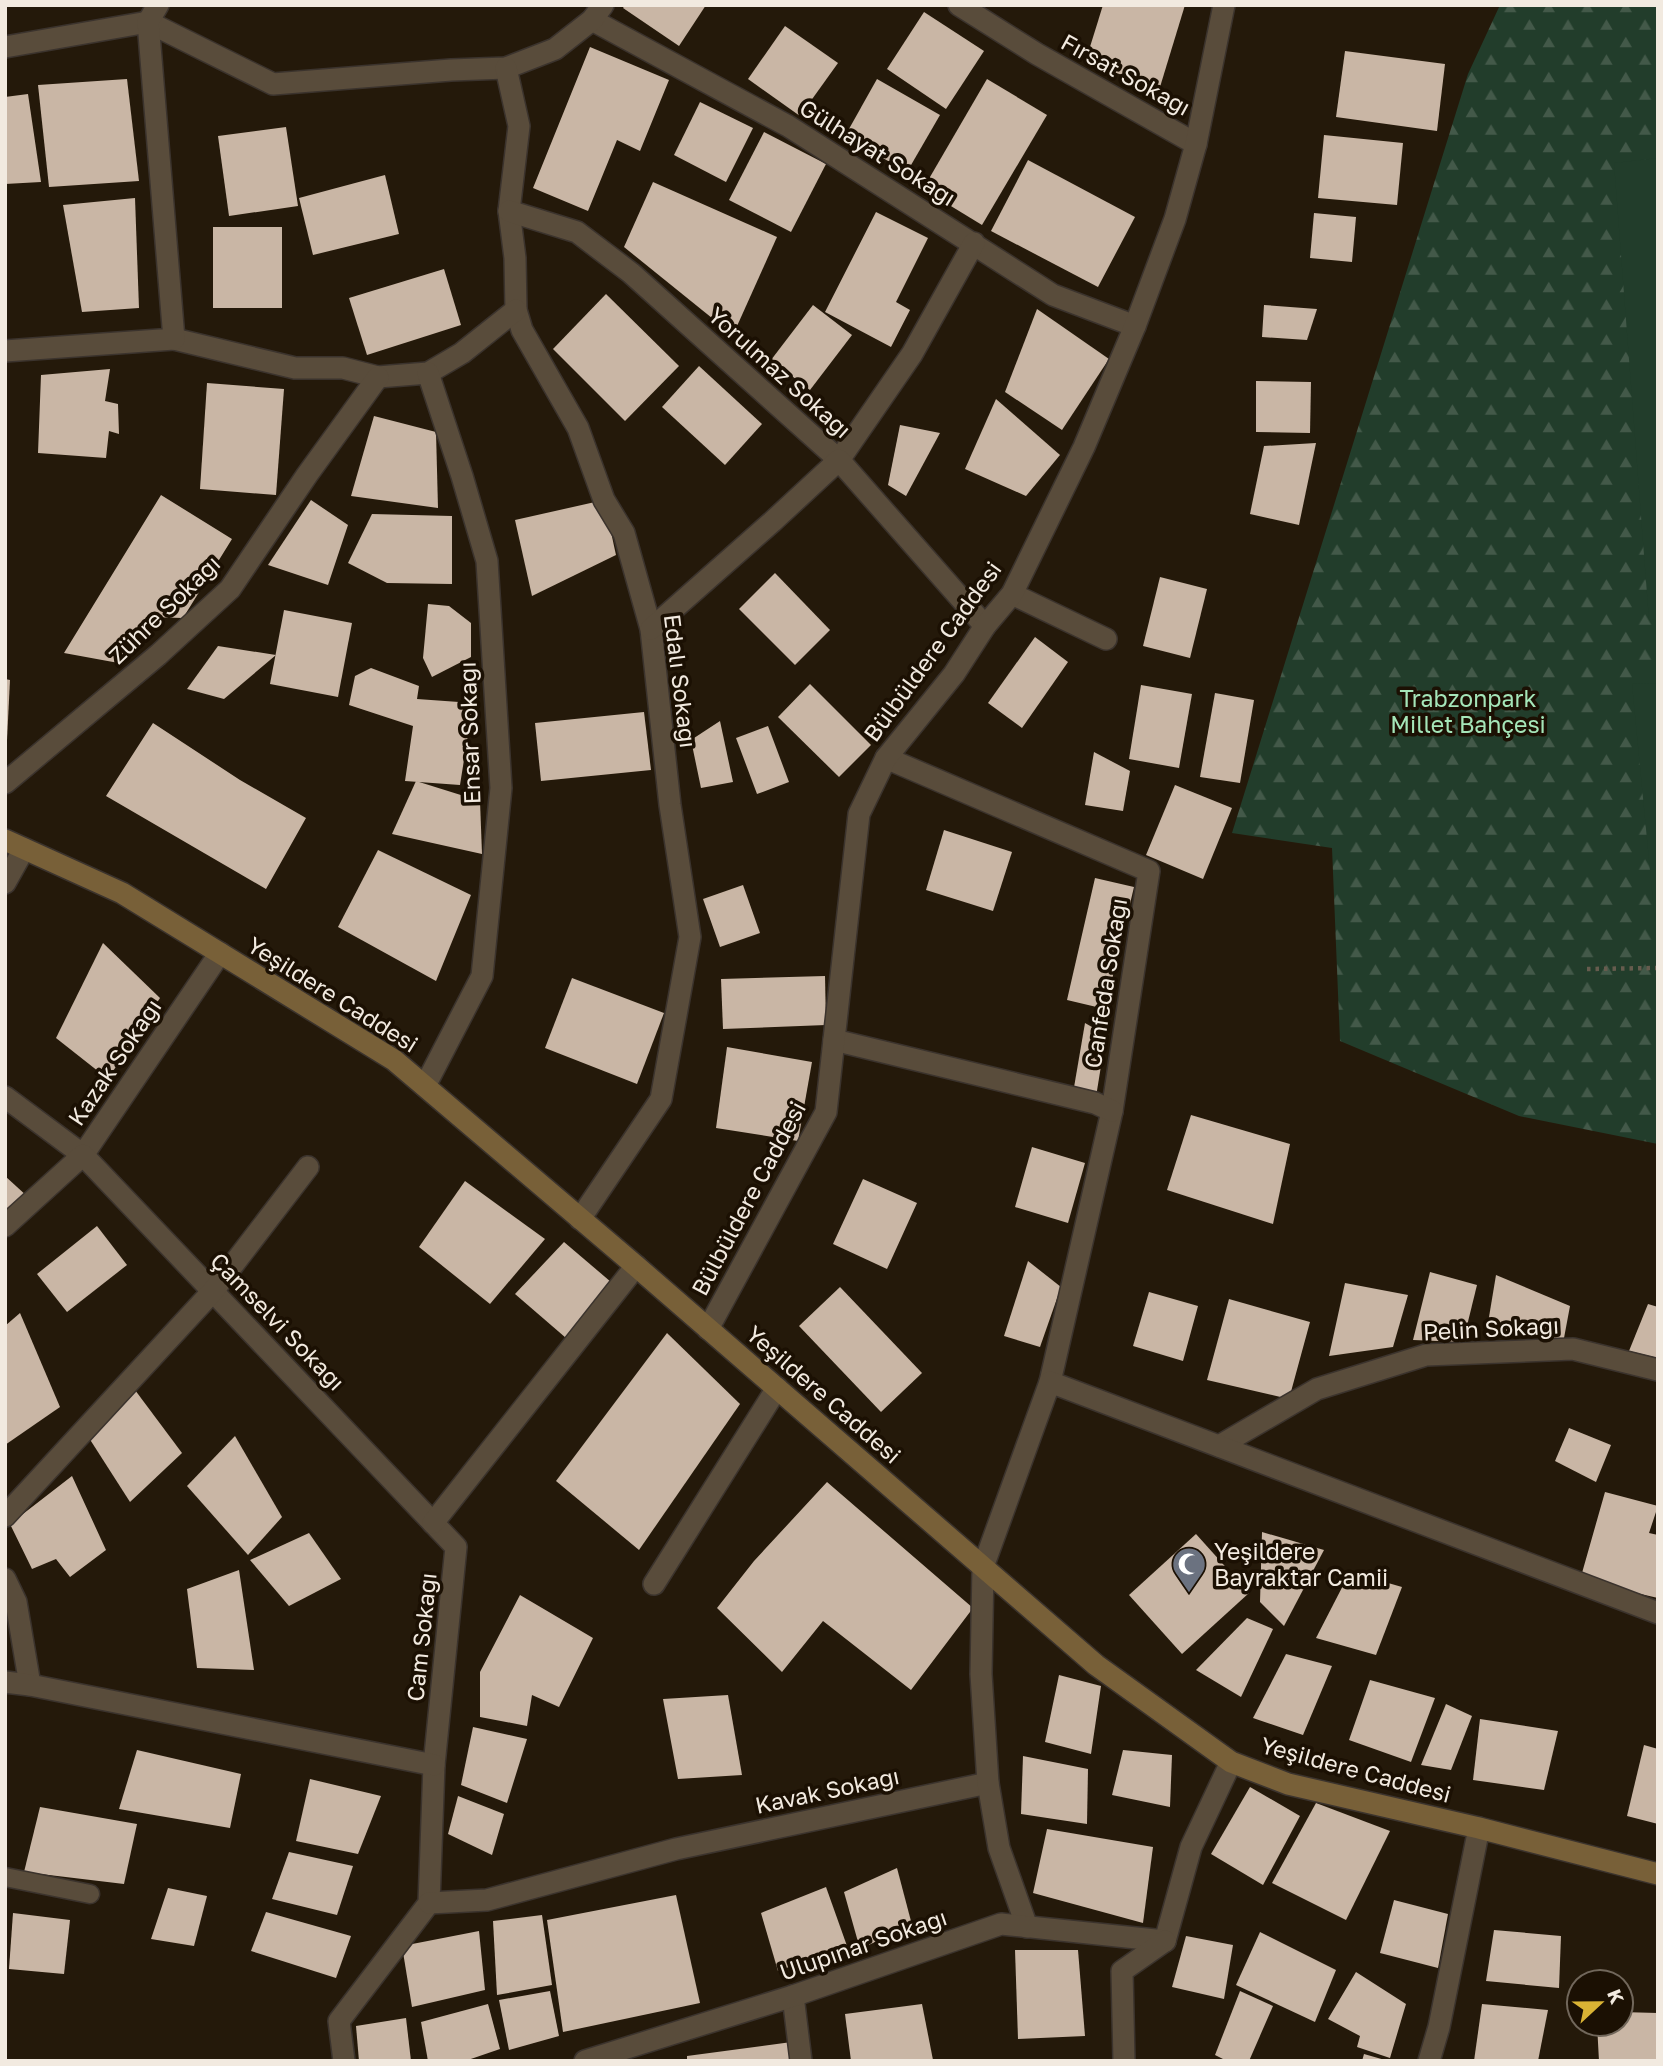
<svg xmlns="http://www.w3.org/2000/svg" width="1663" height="2066" font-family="'Golos Text',sans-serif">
	<defs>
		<pattern id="forest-firs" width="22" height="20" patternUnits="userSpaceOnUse" patternTransform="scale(1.75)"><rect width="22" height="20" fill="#223d2b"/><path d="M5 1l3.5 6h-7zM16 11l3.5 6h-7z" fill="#435949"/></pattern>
	</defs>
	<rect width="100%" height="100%" fill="#24190a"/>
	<path fill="url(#forest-firs)" d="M1500 5H1658V1144L1519 1116 1340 1041 1332 848 1232 833 1468 74Z"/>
	<g fill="#223d2b">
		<path d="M1658 158V619L1649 620 1614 163Z"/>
		<path d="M1658 683V922H1655L1632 684Z"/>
	</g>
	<g fill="#c9b6a5">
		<path d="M625 5H706L679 46 623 8Z"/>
		<path d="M1103 5H1185L1160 87 1085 63Z"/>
		<path d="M924 12 984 51 946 109 887 69Z"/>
		<path d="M785 26 838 63 800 116 748 79Z"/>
		<path d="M590 47 669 80 640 151 617 140 588 211 533 188Z"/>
		<path d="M1345 51 1445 64 1437 131 1336 117Z"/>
		<path d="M127 79 139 181 49 187 38 85Z"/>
		<path d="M877 79 940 115 907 172 845 136Z"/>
		<path d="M987 79 1047 115 982 225 923 189Z"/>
		<path d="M28 94 41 182 5 184V97Z"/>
		<path d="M700 102 753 128 726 182 674 155Z"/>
		<path d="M286 127 298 206 229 216 218 136Z"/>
		<path d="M764 132 826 164 791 232 729 200Z"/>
		<path d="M1324 135 1403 143 1397 205 1318 198Z"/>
		<path d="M1028 160 1135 217 1098 287 991 231Z"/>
		<path d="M385 175 399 234 313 255 299 198Z"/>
		<path d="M653 182 777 237 733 335 624 247Z"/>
		<path d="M135 198 139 308 82 312 63 205Z"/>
		<path d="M876 212 928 238 896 302 910 310 891 347 825 312Z"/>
		<path d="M1314 213 1356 217 1352 262 1310 258Z"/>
		<rect x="213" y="227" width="69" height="81"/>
		<path d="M444 269 461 325 367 355 349 298Z"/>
		<path d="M606 294 679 366 625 421 553 349Z"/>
		<path d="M813 305 852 335 810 390 771 360Z"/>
		<path d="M1264 305 1317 309 1307 340 1262 337Z"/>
		<path d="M1037 309 1109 359 1062 430 1005 392Z"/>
		<path d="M699 366 762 424 725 465 662 407Z"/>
		<path d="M110 369 105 401 118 404 119 434 109 431 106 458 38 453 41 375Z"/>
		<path d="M1256 381 1311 382 1310 433 1256 432Z"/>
		<path d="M207 383 284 389 276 495 200 489Z"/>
		<path d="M996 399 1060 455 1026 496 965 469Z"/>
		<path d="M374 416 436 432 438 508 351 496Z"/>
		<path d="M900 425 940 433 906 496 888 485Z"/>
		<path d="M1316 443 1299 525 1250 514 1264 446Z"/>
		<path d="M161 495 232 539 183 618 146 617 124 664 64 653Z"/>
		<path d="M311 500 348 525 328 585 268 565Z"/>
		<path d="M604 500 616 555 532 596 515 520Z"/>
		<path d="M372 514 452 516V584L387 583 348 563Z"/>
		<path d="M775 573 830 630 795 665 739 609Z"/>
		<path d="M1160 577 1207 589 1190 658 1143 646Z"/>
		<path d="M428 604 449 606 471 623V657L432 677 423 658Z"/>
		<path d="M284 610 352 623 338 697 270 684Z"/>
		<path d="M1035 637 1068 662 1022 728 988 703Z"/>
		<path d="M218 646 276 655 224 699 187 689Z"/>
		<path d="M371 668 419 686 417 699 473 703 460 785 405 781 413 726 349 705 355 676Z"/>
		<path d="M5 679 10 680 7 740H5Z"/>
		<path d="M810 684 871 745 839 777 778 717Z"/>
		<path d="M1141 685 1192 694 1179 768 1129 759Z"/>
		<path d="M1215 693 1254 700 1240 783 1200 777Z"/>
		<path d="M644 712 651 770 541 781 535 723Z"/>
		<path d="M720 721 733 782 701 788 691 740Z"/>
		<path d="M153 723 240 780 306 818 266 889 106 796Z"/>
		<path d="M768 726 789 782 757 794 736 738Z"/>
		<path d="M1094 752 1130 771 1123 811 1085 805Z"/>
		<path d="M416 781 480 801 482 854 392 834Z"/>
		<path d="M1175 785 1232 808 1203 879 1146 855Z"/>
		<path d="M944 830 1012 852 993 911 926 890Z"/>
		<path d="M378 850 471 895 436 981 338 927Z"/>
		<path d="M1095 878 1134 887 1105 1009 1067 1000Z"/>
		<path d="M743 885 760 933 720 947 703 899Z"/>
		<path d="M103 943 160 998 108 1079 56 1038Z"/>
		<path d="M825 976 826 1025 723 1029 721 979Z"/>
		<path d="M572 978 664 1013 637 1084 545 1048Z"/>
		<path d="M1085 1023 1106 1035 1095 1103 1072 1099Z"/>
		<path d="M727 1047 812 1062 798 1141 716 1128Z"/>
		<path d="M1191 1115 1290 1144 1273 1224 1167 1190Z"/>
		<path d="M1032 1147 1085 1163 1068 1223 1015 1207Z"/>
		<path d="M5 1176 28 1197 5 1222Z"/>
		<path d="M863 1179 917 1203 887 1269 833 1244Z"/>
		<path d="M465 1181 545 1239 490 1304 419 1247Z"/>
		<path d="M97 1226 127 1265 67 1312 37 1274Z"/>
		<path d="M564 1242 611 1282 566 1338 515 1294Z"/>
		<path d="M1028 1261 1061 1287 1040 1347 1004 1336Z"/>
		<path d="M1430 1272 1477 1285 1463 1342 1413 1340Z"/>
		<path d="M1496 1275 1570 1306 1564 1338 1486 1335Z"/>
		<path d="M1345 1283 1408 1295 1393 1347 1329 1356Z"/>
		<path d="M840 1287 922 1373 881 1412 799 1326Z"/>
		<path d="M1149 1292 1198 1306 1183 1361 1133 1346Z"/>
		<path d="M1229 1299 1310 1322 1289 1399 1207 1380Z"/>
		<path d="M1648 1304 1658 1307V1358L1629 1351Z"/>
		<path d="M20 1313 60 1407 5 1445V1326Z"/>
		<path d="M667 1333 740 1404 639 1550 556 1481Z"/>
		<path d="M135 1390 182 1453 130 1502 89 1438Z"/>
		<path d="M1569 1428 1611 1445 1596 1482 1555 1461Z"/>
		<path d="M235 1436 282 1517 248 1555 187 1486Z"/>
		<path d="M72 1476 106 1550 70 1577 56 1559 32 1569 10 1524Z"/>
		<path d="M827 1482 973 1608 911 1690 823 1621 782 1672 717 1608 754 1561Z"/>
		<path d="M1605 1492 1658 1506 1649 1533 1658 1535V1598L1580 1580Z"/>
		<path d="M1262 1532 1324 1550 1284 1626 1260 1602Z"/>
		<path d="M309 1533 341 1579 289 1606 250 1560Z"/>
		<path d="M1196 1534 1249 1593 1182 1654 1129 1595Z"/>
		<path d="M239 1570 254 1670 197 1668 187 1589Z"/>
		<path d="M1350 1572 1402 1587 1376 1655 1316 1638Z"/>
		<path d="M520 1595 593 1638 559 1707 532 1695 527 1726 480 1717V1672Z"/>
		<path d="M1247 1618 1273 1629 1241 1697 1196 1670Z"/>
		<path d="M1286 1654 1332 1666 1303 1735 1253 1718Z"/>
		<path d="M1059 1675 1101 1686 1091 1754 1045 1742Z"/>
		<path d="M1370 1680 1435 1698 1411 1762 1349 1740Z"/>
		<path d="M728 1695 742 1775 678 1779 663 1699Z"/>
		<path d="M1446 1704 1472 1716 1451 1770 1421 1765Z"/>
		<path d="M1480 1719 1558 1731 1544 1790 1473 1780Z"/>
		<path d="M473 1727 527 1739 507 1803 461 1785Z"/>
		<path d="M1644 1745 1658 1749V1824L1627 1816Z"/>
		<path d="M137 1750 241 1774 230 1828 119 1809Z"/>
		<path d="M1123 1750 1172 1755 1170 1807 1112 1795Z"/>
		<path d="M1023 1756 1088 1769 1087 1824 1021 1814Z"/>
		<path d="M310 1779 381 1796 358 1854 296 1841Z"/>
		<path d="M1250 1787 1300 1816 1263 1885 1211 1854Z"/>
		<path d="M458 1796 504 1814 492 1855 448 1834Z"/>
		<path d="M1316 1803 1390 1831 1346 1920 1272 1883Z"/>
		<path d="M40 1807 137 1824 124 1884 24 1872Z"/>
		<path d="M1047 1829 1153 1847 1143 1923 1033 1893Z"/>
		<path d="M289 1852 353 1866 337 1915 272 1899Z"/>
		<path d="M897 1868 912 1925 860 1949 844 1892Z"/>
		<path d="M826 1887 847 1946 778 1971 761 1913Z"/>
		<path d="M168 1888 207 1896 194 1946 151 1939Z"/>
		<path d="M676 1895 700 2003 563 2032 547 1920Z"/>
		<path d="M1394 1900 1448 1914 1438 1968 1380 1953Z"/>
		<path d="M266 1912 351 1936 336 1978 251 1951Z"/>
		<path d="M13 1913 70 1920 64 1974 9 1969Z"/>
		<path d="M542 1915 552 1985 497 1995 493 1921Z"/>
		<path d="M1494 1930 1561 1936 1559 1988 1486 1981Z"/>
		<path d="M479 1931 485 1990 412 2007 402 1946Z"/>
		<path d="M1260 1932 1336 1970 1315 2022 1236 1985Z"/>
		<path d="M1186 1936 1233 1945 1224 1999 1172 1987Z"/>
		<path d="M1015 1950H1078L1085 2036 1018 2039Z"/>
		<path d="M1356 1972 1406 2004 1390 2058 1357 2047 1360 2036 1328 2019Z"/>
		<path d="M550 1991 559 2036 509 2050 499 2000Z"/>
		<path d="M1240 1991 1273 2006 1249 2061H1227L1215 2055Z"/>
		<path d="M488 2004 500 2049 465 2061H428L421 2022Z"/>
		<path d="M922 2004 933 2060 851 2061 845 2014Z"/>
		<path d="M1482 2004 1548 2010 1538 2061H1474Z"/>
		<path d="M1621 2012 1658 2013V2061H1599L1597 2024H1621Z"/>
		<path d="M406 2018 411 2061H359L356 2026Z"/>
		<path d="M799 2041V2061H687V2056Z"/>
		<path d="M1364 2054 1385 2060V2061H1362Z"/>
	</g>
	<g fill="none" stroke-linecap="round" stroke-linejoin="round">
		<g stroke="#3b332d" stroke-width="21">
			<path id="lane" d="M5 1877 90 1894"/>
		</g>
		<g stroke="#3b332d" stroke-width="24">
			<g id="street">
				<path d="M959 5 1037 54 1196 144"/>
				<path d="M592 20 788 126 1053 295 1135 326"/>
				<path d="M5 47 148 22 273 84 451 70 506 68 555 49 592 20 603 5"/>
				<path d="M506 68 519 126 509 211 515 258 516 310 522 330 578 428 604 500 624 533 651 629 670 805 690 937 661 1099 580 1219"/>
				<path d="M509 211 577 232 631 273 839 460 912 354 974 243"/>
				<path d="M174 339 295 368H343L378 377 428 373 462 353 516 310"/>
				<path d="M5 351 174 339 148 22 158 5"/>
				<path d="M1012 594 1106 639"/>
				<path d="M651 629 772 522 839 460 985 626"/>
				<path d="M886 758 1149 871 1112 1111 1050 1382"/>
				<path d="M5 783 158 655 230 589 307 475 378 377"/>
				<path d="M5 883 24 849"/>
				<path d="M834 1040 1095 1103 1112 1111"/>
				<path d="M425 1086 482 976 501 788 487 561 462 476 428 373"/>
				<path d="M5 1097 83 1155 220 953"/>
				<path d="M5 1226 83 1155 456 1547 434 1765 429 1903 339 2021 344 2061"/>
				<path d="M708 1329 826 1112 859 814 886 758 954 674 985 626 1012 594 1084 447 1135 326 1175 219 1196 144 1224 5"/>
				<path d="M1219 1446 1317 1389 1426 1355 1573 1349 1658 1370"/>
				<path d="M5 1516 213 1291 308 1167"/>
				<path d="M433 1523 636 1266"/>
				<path d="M5 1579 16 1602 30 1685"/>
				<path d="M654 1584 777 1388"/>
				<path d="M5 1682 30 1685 434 1765"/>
				<path d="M429 1903 487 1900 676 1849 988 1783"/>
				<path d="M1027 1927 999 1848 988 1783 981 1674 983 1567 1050 1382 1658 1613"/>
				<path d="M1165 1941 1191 1847 1231 1762"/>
				<path d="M793 1996 801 2061"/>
				<path d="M585 2061 793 1996 1001 1924 1165 1941"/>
				<path d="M1124 2061 1122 1971 1165 1941"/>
				<path d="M1429 2061 1439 2027 1479 1828"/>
			</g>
		</g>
		<g stroke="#3b332d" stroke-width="24">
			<path id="secondary" d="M5 840 122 893 394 1060 636 1266 1096 1665 1231 1762 1288 1784 1479 1828 1658 1874"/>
		</g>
		<path stroke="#665c4e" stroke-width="4.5" stroke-dasharray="3.5 5" stroke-linecap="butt" d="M1587 969 1658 968"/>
		<use href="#lane" stroke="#594c3b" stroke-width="18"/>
		<use href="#street" stroke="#594c3b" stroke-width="21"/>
		<use href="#secondary" stroke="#786038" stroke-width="21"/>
	</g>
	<defs>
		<g id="mosque-pin" transform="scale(1.75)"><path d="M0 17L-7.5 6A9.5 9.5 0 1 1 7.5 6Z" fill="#6b7280" stroke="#1b1003"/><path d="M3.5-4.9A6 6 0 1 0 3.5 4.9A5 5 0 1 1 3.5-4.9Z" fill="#fff"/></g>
	</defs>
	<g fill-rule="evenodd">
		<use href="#mosque-pin" x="1189" y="1564"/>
	</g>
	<g text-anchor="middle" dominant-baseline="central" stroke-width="7" stroke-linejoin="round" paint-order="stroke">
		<g font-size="23" fill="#f2eae0" stroke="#1b1003">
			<text transform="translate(1126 74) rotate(29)">Fırsat Sokağı</text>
			<text transform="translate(878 152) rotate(32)">Gülhayat Sokağı</text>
			<text transform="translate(780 372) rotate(42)">Yorulmaz Sokağı</text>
			<text transform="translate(164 609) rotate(-44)">Zühre Sokağı</text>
			<text transform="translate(932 651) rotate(-54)">Bülbüldere Caddesi</text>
			<text transform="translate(681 681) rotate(83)">Edalı Sokağı</text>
			<text transform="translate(469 733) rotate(-92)">Ensar Sokağı</text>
			<text transform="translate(1105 983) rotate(-81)">Canfeda Sokağı</text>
			<text transform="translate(333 994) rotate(32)">Yeşildere Caddesi</text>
			<text transform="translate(114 1062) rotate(-56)">Kazak Sokağı</text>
			<text transform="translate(748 1198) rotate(-62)">Bülbüldere Caddesi</text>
			<text transform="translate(278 1321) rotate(46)">Çamselvi Sokağı</text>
			<text transform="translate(1491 1328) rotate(-3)">Pelin Sokağı</text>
			<text transform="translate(824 1394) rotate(41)">Yeşildere Caddesi</text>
			<text transform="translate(421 1637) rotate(-84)">Cam Sokağı</text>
			<text transform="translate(1356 1769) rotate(15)">Yeşildere Caddesi</text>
			<text transform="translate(827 1790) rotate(-12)">Kavak Sokağı</text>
			<text transform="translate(863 1944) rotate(-19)">Ulupınar Sokağı</text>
		</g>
		<g font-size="23" fill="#a5e6b9" stroke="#1b1003">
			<text x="1468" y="698">Trabzonpark<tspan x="1468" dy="26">Millet Bahçesi</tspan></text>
		</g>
		<g font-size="23" fill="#f2eae0" stroke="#1b1003" text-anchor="start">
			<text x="1214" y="1551">Yeşildere<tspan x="1214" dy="26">Bayraktar Camii</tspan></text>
		</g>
	</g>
	<rect width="1663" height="2066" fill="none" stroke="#f2eae0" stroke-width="14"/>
	<g transform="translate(1600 2003) rotate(68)"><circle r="33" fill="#1b1003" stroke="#71675b" stroke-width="2"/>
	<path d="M0-5L12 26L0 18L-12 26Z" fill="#dab334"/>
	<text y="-10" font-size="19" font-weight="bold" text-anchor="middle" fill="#f2eae0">K</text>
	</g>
</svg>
